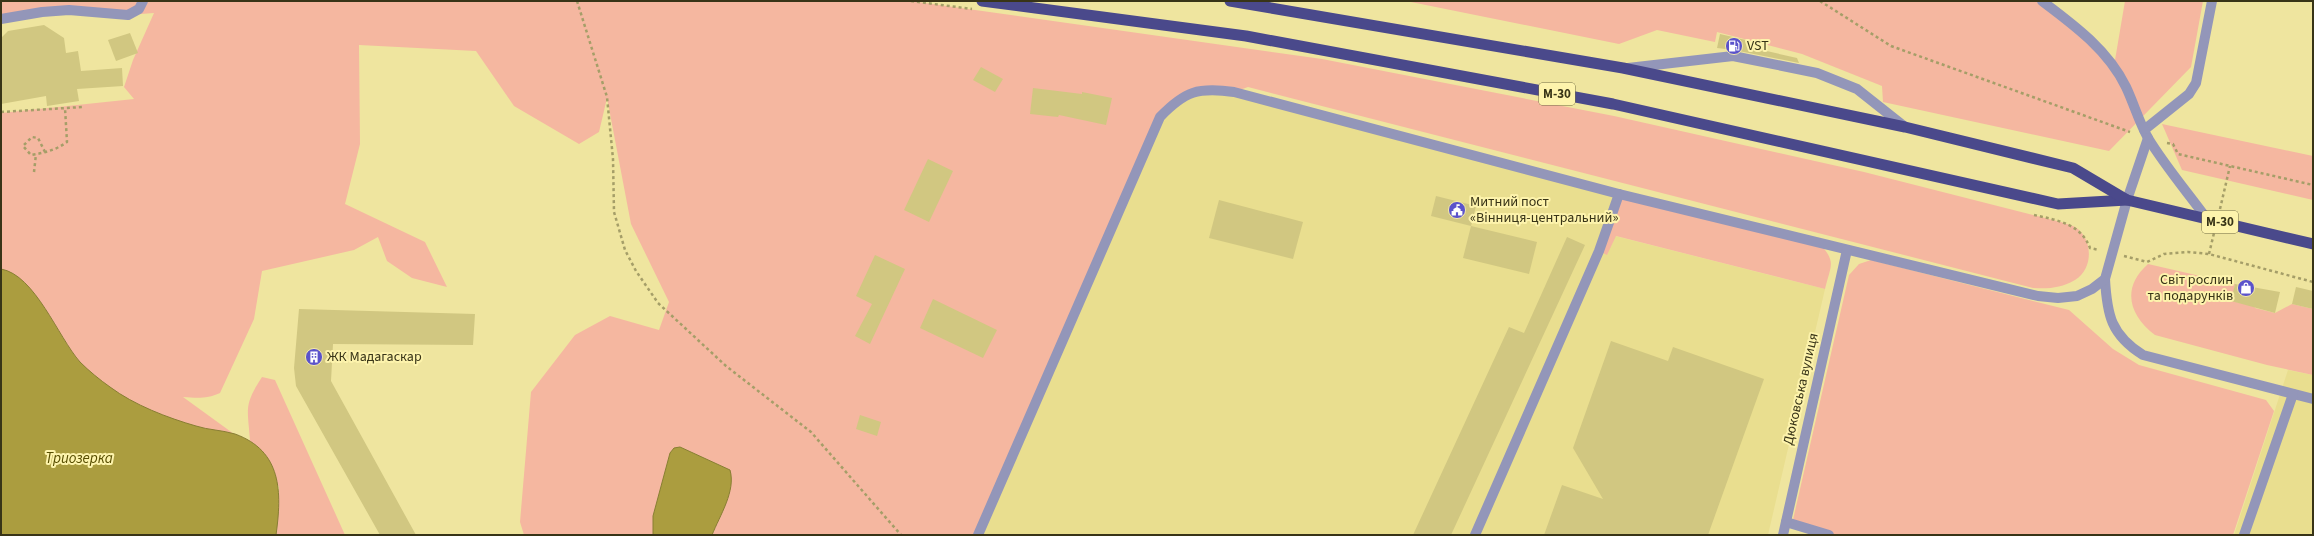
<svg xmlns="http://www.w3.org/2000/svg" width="2314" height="536" font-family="'Source Sans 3',sans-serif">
	<rect width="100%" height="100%" fill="#efe59f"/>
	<g fill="#e9de8f">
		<path d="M1215 89 1619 194 1607 254 1615 236 1825 289 1768 535H978L1160 117 1176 100Z"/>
		<path d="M2288 370 2313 375V535H2234Z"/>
	</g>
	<g fill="#f5b7a0">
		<path d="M1 1H911L1322 59 1614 116 1864 172 2057 221C2063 223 2069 224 2075 227 2093 238 2094 269 2075 280 2061 288 2049 289 2033 288L1248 87 1234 92 1197 91 1160 117 978 535H712L730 489V470L680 447 674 448 670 453 653 516V535H524L520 522 531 392 575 335 610 316 659 330 669 302 631 224 607 98 599 132 579 144 514 106 476 51 359 45 360 144 345 204 425 242 447 287 412 278 387 261 378 237 354 250 262 271 254 319 220 393C207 399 197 398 183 397L234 434 250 441C248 409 243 406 262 377L275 380 345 535H276L279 487 268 467 1 340V113L134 99 124 87 133 60 154 13 128 15 69 10 1 19Z"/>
		<path d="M1406 1H2042L2114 66 2125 1H2203L2191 67 2109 151 1883 102 1882 86 1802 54 1717 32 1715 42 1657 30 1619 44Z"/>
		<path d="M2162 124 2313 156V200L2182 170Z"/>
		<path d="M1619 194 1818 242C1837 262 1831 264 1825 289L1616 236 1607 255 1599 251Z"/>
		<path d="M1871 260 2069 310 2113 349 2139 365 2266 400 2274 411 2233 535H1829L1792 524 1849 275 1859 264Z"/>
		<path d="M2148 264 2235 284 2232 301 2254 306 2255 308 2275 313 2292 304 2313 309V375L2267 365 2155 335C2129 315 2121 288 2148 264Z"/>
	</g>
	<g fill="#ab9d3f" stroke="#887e33">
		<path d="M1 269C35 275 58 337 80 362 89 371 100 380 110 387 134 405 168 418 196 426 208 430 222 430 235 434 282 451 282 492 276 535H1Z"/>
		<path d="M680 447 730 470C736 491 720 515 712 535H653V516L670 453 674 448Z"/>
	</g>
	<g fill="#d1c781">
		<path d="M44 25 64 38 66 53 78 51 81 71 122 68 123 86 77 89 79 101 47 106 46 96 1 104V38L8 31Z"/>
		<path d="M130 33 138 53 116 61 108 40Z"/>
		<path d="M1720 34 1750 41 1749 47 1797 58 1799 63 1734 50 1717 48Z"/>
		<path d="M981 67 1003 79 995 92 973 80Z"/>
		<path d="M1033 88 1082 94V92L1112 98 1106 125 1059 115 1058 117 1030 114Z"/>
		<path d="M928 159 953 171 929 222 904 210Z"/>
		<path d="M1436 196 1476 206 1471 226 1431 216Z"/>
		<path d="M1219 200 1303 222 1293 259 1209 238Z"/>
		<path d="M1471 226 1537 242 1529 274 1463 258Z"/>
		<path d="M1567 237 1585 245 1451 535H1413L1509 327 1524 333Z"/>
		<path d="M875 255 905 269 870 344 855 336 872 304 856 296Z"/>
		<path d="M2235 284 2280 292 2275 313 2231 301Z"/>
		<path d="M2296 287 2313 291V309L2292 304Z"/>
		<path d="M933 299 997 330 983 358 920 328Z"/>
		<path d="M299 309 475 314 473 345 333 344 331 381 416 535H380L296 386 294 368Z"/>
		<path d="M1611 341 1668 361 1673 347 1764 379 1708 535H1544L1562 485 1603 499 1573 448Z"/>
		<path d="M860 415 881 422 877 436 856 429Z"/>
	</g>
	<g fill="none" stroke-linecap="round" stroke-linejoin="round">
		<g stroke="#a59e68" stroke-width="2.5" stroke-dasharray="3 3" stroke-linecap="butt">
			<path d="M577 1 607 97 613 159 614 212 625 250 636 271 658 303 726 366 811 432 901 535"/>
			<path d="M911 1 972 9"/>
			<path d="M1820 1 1891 46 2130 132"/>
			<path d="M1 112 83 107"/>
			<path d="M2167 143 2173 144 2178 154 2313 185"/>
			<path d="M45 152 38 138 32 137 23 146 31 155C44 153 56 150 67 142L65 108"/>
			<path d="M34 172 36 154"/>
			<path d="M2220 209 2230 166"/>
			<path d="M2034 215C2057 220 2081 224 2090 248L2099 250"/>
			<path d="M2209 254 2214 233"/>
			<path d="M2124 256 2147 262 2164 254 2188 252 2209 254 2313 282"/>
		</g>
		<g stroke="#9396b9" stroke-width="10">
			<path d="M1 19 42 12 69 10 128 15 139 9 143 1"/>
			<path d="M1628 68 1733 56 1817 73 1857 89 1905 127"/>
			<path d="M2144 130 2189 94 2196 83 2212 1"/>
			<path d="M2105 279C2107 315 2111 335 2143 355L2313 399"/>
			<path d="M1786 522 1829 535"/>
			<path d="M1475 535 1599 251 1619 194"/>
			<path d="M2244 535 2293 394"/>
		</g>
		<g stroke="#9396b9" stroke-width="10">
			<path d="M2042 1C2074 25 2108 50 2126 87 2134 104 2139 122 2148 138 2165 166 2188 193 2207 219"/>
			<path d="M978 535 1160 117C1185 91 1198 87 1234 92L1619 194 2038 296 2058 298 2077 296 2092 289 2105 279 2127 200 2148 138"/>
			<path d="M1783 535 1847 250"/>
		</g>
		<g stroke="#4a498b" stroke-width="11">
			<path d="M982 1 1246 36 1613 104 2058 204 2127 200"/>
			<path d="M1230 1 1623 68 1905 127 2073 168 2127 200 2313 244"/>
		</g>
	</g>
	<defs>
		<g id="fuel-disc" transform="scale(0.9)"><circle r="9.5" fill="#5b53cb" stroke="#fdf3ac"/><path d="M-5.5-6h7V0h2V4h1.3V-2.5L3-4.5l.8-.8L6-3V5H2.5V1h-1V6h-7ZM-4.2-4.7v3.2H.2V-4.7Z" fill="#fff"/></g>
		<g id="civic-disc" transform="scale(0.9)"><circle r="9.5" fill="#5b53cb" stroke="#fdf3ac"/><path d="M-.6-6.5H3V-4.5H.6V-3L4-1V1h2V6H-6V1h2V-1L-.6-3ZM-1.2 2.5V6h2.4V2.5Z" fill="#fff"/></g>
		<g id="shop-disc" transform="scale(0.9)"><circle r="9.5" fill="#5b53cb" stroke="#fdf3ac"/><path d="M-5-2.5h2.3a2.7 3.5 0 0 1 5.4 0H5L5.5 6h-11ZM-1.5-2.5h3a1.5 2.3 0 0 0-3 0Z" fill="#fff"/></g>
		<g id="building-disc" transform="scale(0.9)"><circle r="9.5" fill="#5b53cb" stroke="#fdf3ac"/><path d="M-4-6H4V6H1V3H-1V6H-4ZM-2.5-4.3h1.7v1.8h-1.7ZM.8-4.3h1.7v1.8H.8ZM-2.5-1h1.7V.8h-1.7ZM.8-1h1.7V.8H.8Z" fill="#fff"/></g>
	</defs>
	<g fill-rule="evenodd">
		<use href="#fuel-disc" x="1734" y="46"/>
		<use href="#civic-disc" x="1457" y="210"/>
		<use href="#shop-disc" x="2246" y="288"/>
		<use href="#building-disc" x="314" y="357"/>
	</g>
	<g text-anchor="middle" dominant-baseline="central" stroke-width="4" stroke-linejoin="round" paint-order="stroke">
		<g fill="#fdf3ac" stroke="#736d44" stroke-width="1">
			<rect x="1539" y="83" width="36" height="22" rx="3"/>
			<rect x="2202" y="211" width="36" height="22" rx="3"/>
		</g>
		<g font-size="13" font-weight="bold" fill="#383417">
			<text x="1557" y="94">М-30</text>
			<text x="2220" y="222">М-30</text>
		</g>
		<g font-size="14" fill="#383417" stroke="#fdf3ac" text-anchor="start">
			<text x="1747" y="46">VST</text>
			<text x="1470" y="202">Митний пост<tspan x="1470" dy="16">«Вінниця-центральний»</tspan></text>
			<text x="2233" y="280" text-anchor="end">Світ рослин<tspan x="2233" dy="16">та подарунків</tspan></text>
			<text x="327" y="357">ЖК Мадагаскар</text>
		</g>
		<g font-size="14" fill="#383417" stroke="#fdf3ac">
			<text transform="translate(1801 389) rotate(-77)">Дюковська вулиця</text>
		</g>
		<g font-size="15" font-style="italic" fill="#574d00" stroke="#fdf3ac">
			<text x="79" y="458">Триозерка</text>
		</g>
	</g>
	<rect width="2314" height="536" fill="none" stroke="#383417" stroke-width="4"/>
</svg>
